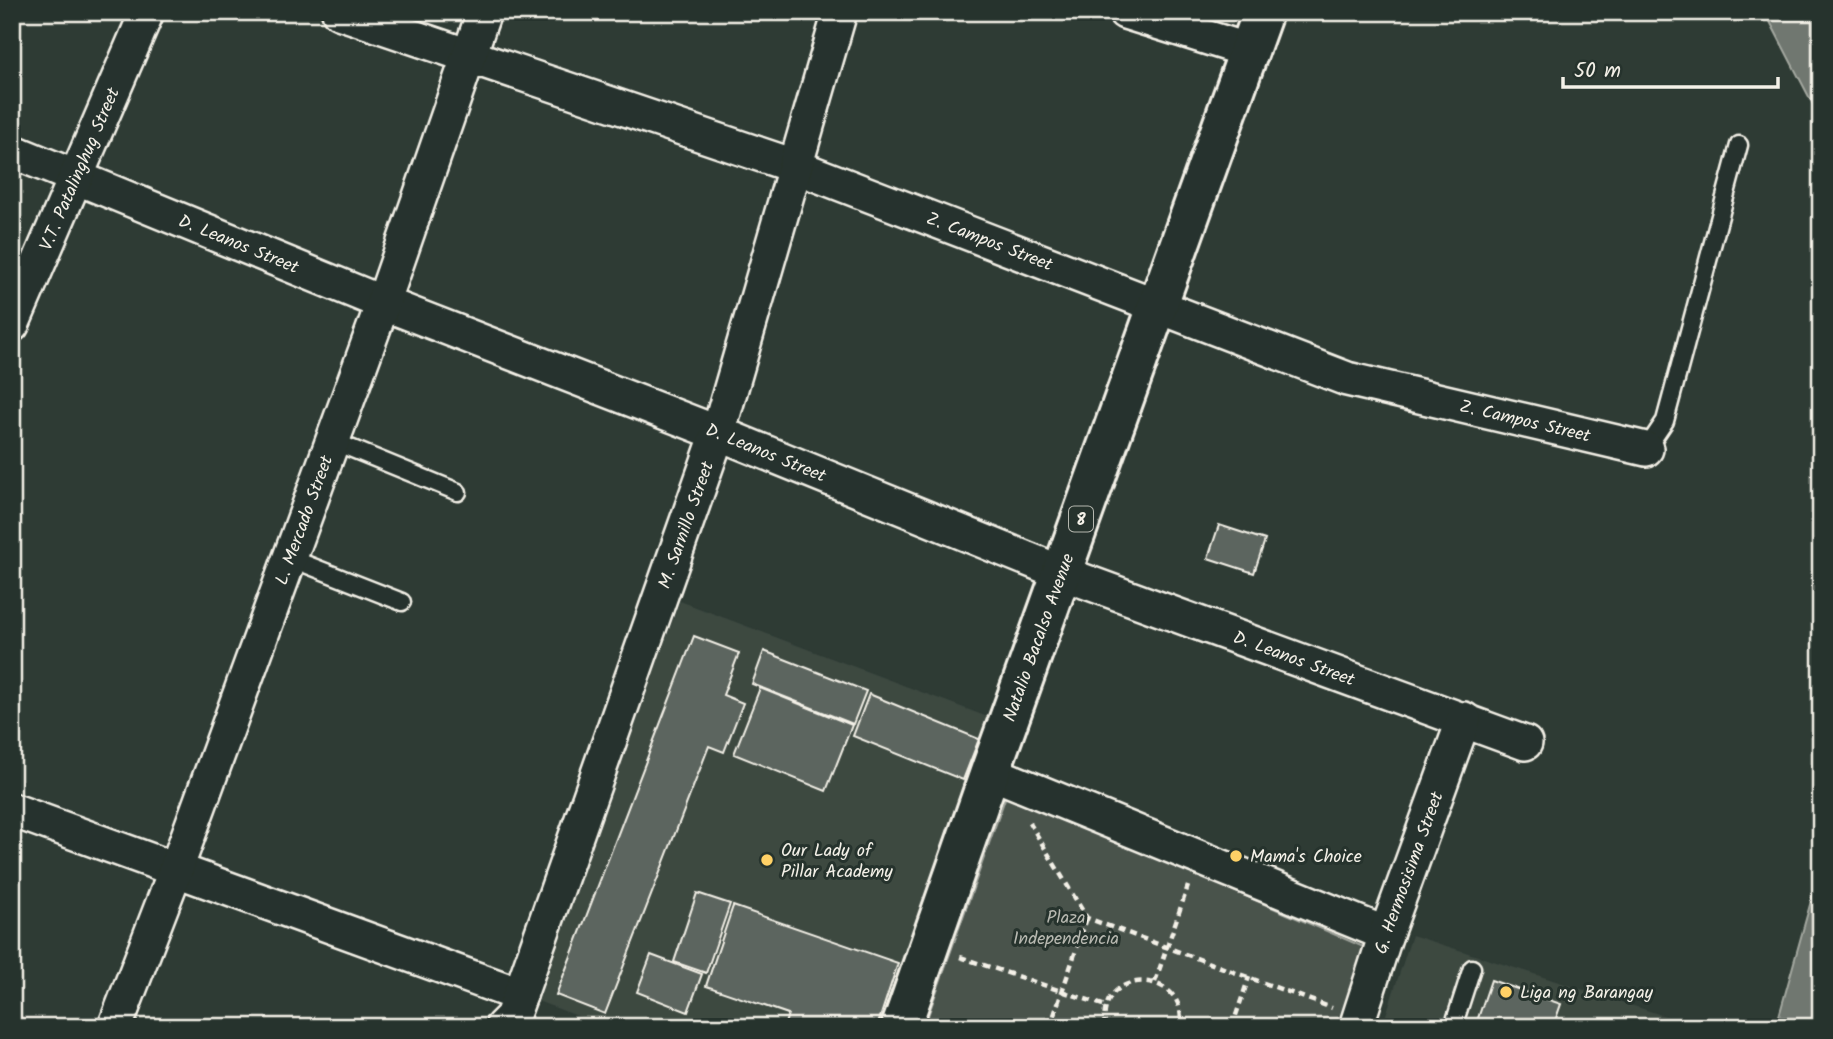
<svg xmlns="http://www.w3.org/2000/svg" width="1833" height="1039" font-family="Kalam,sans-serif">
<rect width="100%" height="100%" fill="#2e3b34"/>
<filter id="ink" filterUnits="userSpaceOnUse"><feTurbulence type="fractalNoise" baseFrequency=".0143" numOctaves="2"/><feDisplacementMap in="SourceGraphic" scale="14" xChannelSelector="R" yChannelSelector="G"/><feConvolveMatrix kernelMatrix="1 2 1 2 8 2 1 2 1" color-interpolation-filters="sRGB"/></filter>
<g filter="url(#ink)">
<g fill="#3c4841">
<path d="M680,601L1001,722L888,1027H607L532,999Z"/>
<path d="M1412,935L1696,1026V1027H1382Z"/>
</g>
<path fill="#48524c" stroke="#9ea29a" stroke-width="2" d="M1007,793L1366,948L1342,1027H924Z"/>
<g fill="#6f7770" stroke="#a4a8a0" stroke-width="2">
<path d="M1765,12H1821V211L1818,114Z"/>
<path d="M1821,865V1027H1776Z"/>
</g>
<g fill="#5c655e" stroke="#f4f1e8" stroke-width="2">
<path d="M1219,525L1265,540L1254,573L1208,558Z"/>
<path d="M694,636L739,653L723,695L743,703L724,752L709,746L605,1014L556,995Z"/>
<path d="M764,651L866,691L853,724L752,684Z"/>
<path d="M760,688L852,725L826,791L734,754Z"/>
<path d="M869,694L979,739L963,780L853,736Z"/>
<path d="M697,893L730,904L706,973L674,962Z"/>
<path d="M733,906L898,963L877,1027H784L788,1014L706,986Z"/>
<path d="M651,955L702,974L688,1012L637,992Z"/>
<path d="M1491,980L1561,1004L1553,1027H1475Z"/>
</g>
<g fill="none" stroke-linecap="round" stroke-linejoin="round">
<defs>
<g id="service">
<path d="M333,441L458,492"/>
<path d="M1646,449L1665,421L1739,145"/>
<path d="M290,558L402,602"/>
<path d="M1453,1027L1472,968"/>
</g>
<g id="minor">
<path id="s1" d="M339,12L797,167L1347,379L1646,449"/>
<path d="M1125,12L1250,51"/>
<path id="s2" d="M12,151L383,303L718,433L1062,573L1525,743"/>
<path id="s3" d="M12,325L147,12"/>
<path d="M990,772L1386,934"/>
<path d="M12,810L520,995"/>
<path id="s4" d="M115,1027L176,869L383,303L484,12"/>
<path id="s5" d="M502,1027L512,1017L520,995L718,433L840,12"/>
<path id="s6" d="M1356,1027L1386,934L1464,719"/>
</g>
<g id="trunk">
<path id="s7" d="M901,1027L990,772L1263,12"/>
</g>
</defs>
<use href="#service" stroke="#f4f1e8" stroke-width="21"/>
<use href="#minor" stroke="#f4f1e8" stroke-width="38"/>
<use href="#trunk" stroke="#f4f1e8" stroke-width="44"/>
<g stroke="#f4f1e8" stroke-width="4.5" stroke-dasharray="7 5" stroke-linecap="butt">
<path d="M1029,822L1087,918L1332,1008"/>
<path d="M960,957L1106,1006"/>
<path d="M1155,982L1188,886"/>
<path d="M1050,1027L1087,918"/>
<path d="M1105,1027C1096,965 1190,968 1180,1027"/>
<path d="M1232,1027L1249,977"/>
</g>
<use href="#service" stroke="#26332d" stroke-width="16"/>
<use href="#minor" stroke="#26332d" stroke-width="33"/>
<use href="#trunk" stroke="#26332d" stroke-width="38"/>
</g>
</g>
<g fill="#ffd166" stroke="#26332d" stroke-width="2.5">
<circle cx="1236" cy="856" r="7"/>
<circle cx="767" cy="860" r="7"/>
<circle cx="1506" cy="992" r="7"/>
</g>
<g text-anchor="middle" stroke-width="6" stroke-linejoin="round" paint-order="stroke">
<rect fill="#26332d" stroke="#b6b8b0" stroke-width="2" x="1069" y="506.5" width="24" height="25" rx="5"/>
<g font-size="16" font-weight="bold" fill="#f4f1e8">
<text x="1081" y="525">8</text>
</g>
<g font-size="18" fill="#f4f1e8" stroke="#26332d">
<text dy="6" stroke="none"><textPath href="#s3" startOffset="170">V.T. Patalinghug Street</textPath></text>
<text dy="6" stroke="none"><textPath href="#s1" startOffset="690">Z. Campos Street</textPath></text>
<text dy="6" stroke="none"><textPath href="#s2" startOffset="245">D. Leanos Street</textPath></text>
<text dy="6" stroke="none"><textPath href="#s1" startOffset="1256">Z. Campos Street</textPath></text>
<text dy="6" stroke="none"><textPath href="#s2" startOffset="812">D. Leanos Street</textPath></text>
<text dy="6" stroke="none"><textPath href="#s4" startOffset="541">L. Mercado Street</textPath></text>
<text dy="6" stroke="none"><textPath href="#s5" startOffset="536">M. Sarnillo Street</textPath></text>
<text dy="6" stroke="none"><textPath href="#s7" startOffset="413">Natalio Bacalso Avenue</textPath></text>
<text dy="6" stroke="none"><textPath href="#s2" startOffset="1379">D. Leanos Street</textPath></text>
<text dy="6" stroke="none"><textPath href="#s6" startOffset="163">G. Hermosisima Street</textPath></text>
</g>
<g font-size="18" fill="#f4f1e8" stroke="#26332d" text-anchor="start">
<text x="781" y="856">Our Lady of<tspan x="781" dy="21">Pillar Academy</tspan></text>
<text x="1250" y="862">Mama's Choice</text>
<text x="1520" y="998">Liga ng Barangay</text>
</g>
<g font-size="18" fill="#b8b9b1" stroke="#26332d">
<text x="1066" y="923">Plaza<tspan x="1066" dy="21">Independencia</tspan></text>
</g>
</g>
<rect width="1833" height="1039" fill="none" stroke="#26332d" stroke-width="42"/>
<rect x="21" y="21" width="1791" height="997" fill="none" stroke="#f4f1e8" stroke-width="2.5" filter="url(#ink)"/>
<path d="M1563 77v10h215v-10" fill="none" stroke="#f4f1e8" stroke-width="3.5"/>
<text x="1574" y="77" font-size="21" fill="#f4f1e8" stroke="#26332d" stroke-width="5" paint-order="stroke">50 m</text>
</svg>
